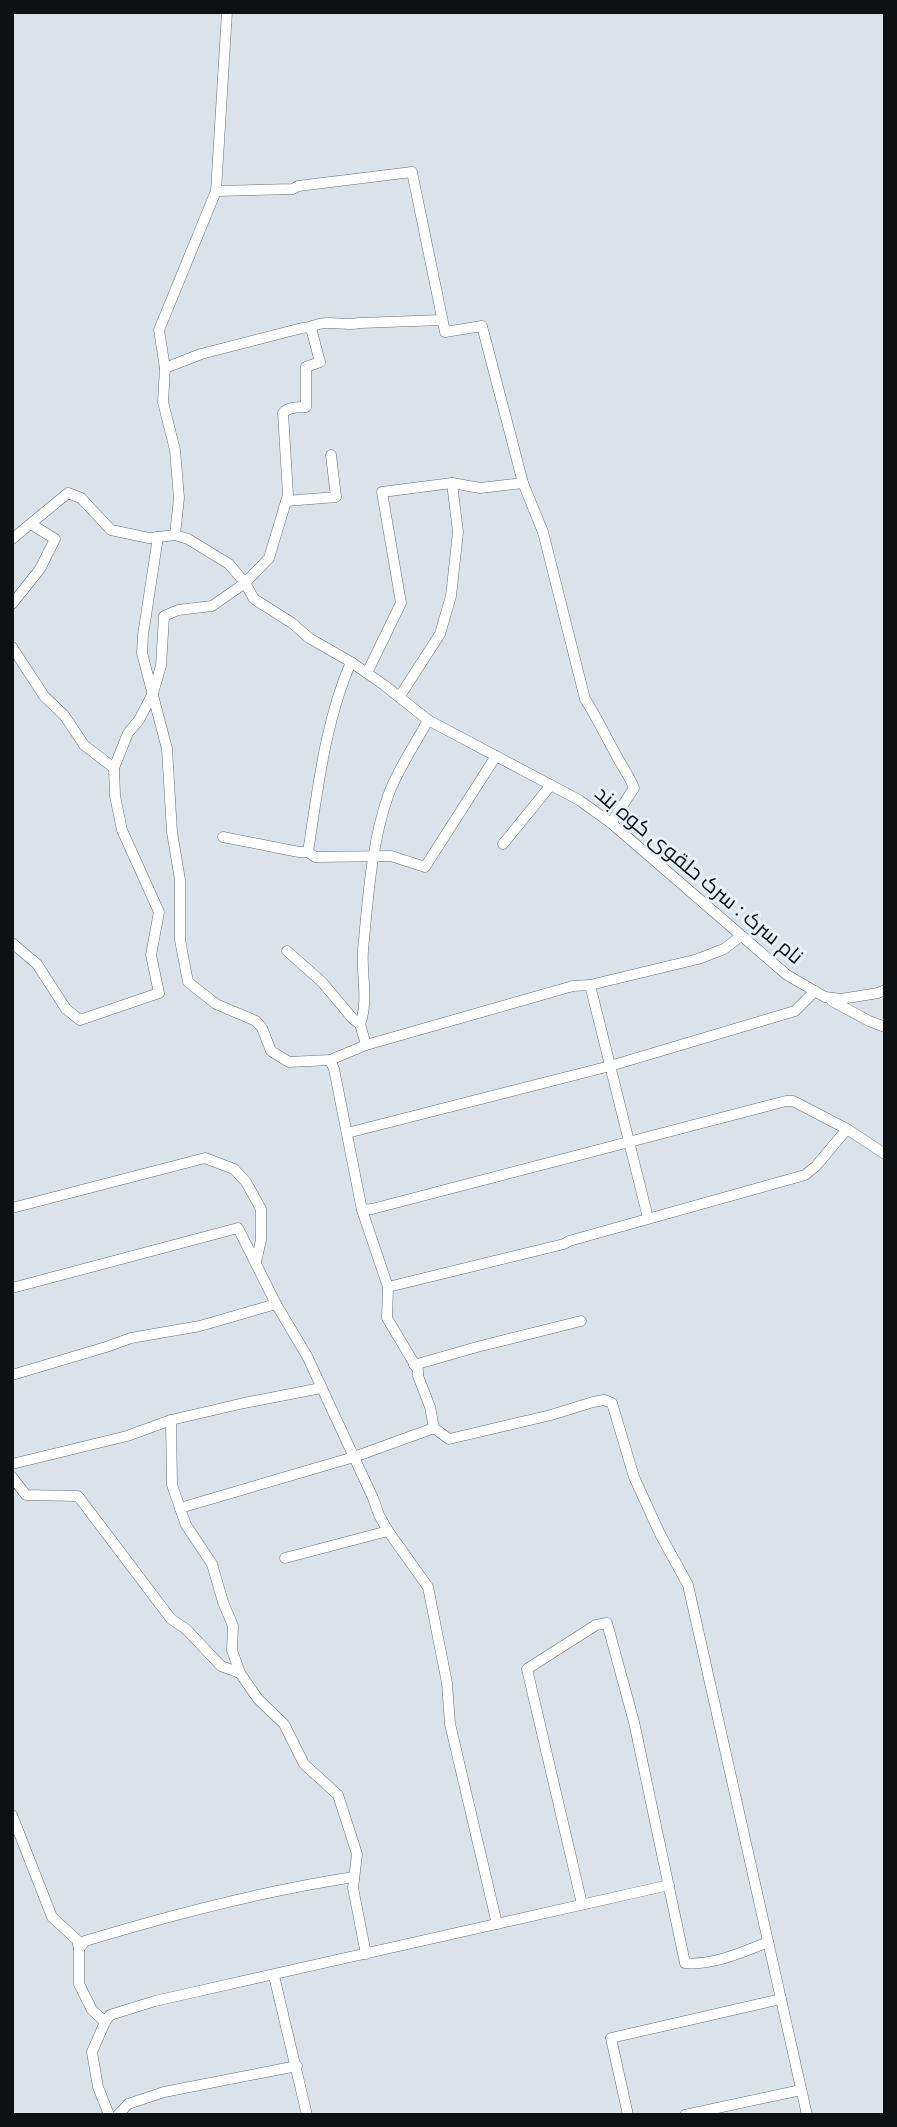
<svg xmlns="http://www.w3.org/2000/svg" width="897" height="2127" font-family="Figtree,Cairo,sans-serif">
<rect width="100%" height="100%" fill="#dbe3ea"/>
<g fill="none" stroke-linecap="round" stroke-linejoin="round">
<defs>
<g id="street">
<path d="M216,191L293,189L298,186L412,172L445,332L482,326L523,483L543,532L585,699C596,716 605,735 615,753C621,765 629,775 634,788L611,823"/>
<path d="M165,368L201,354L302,328C308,328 312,326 319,324C332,321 346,326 360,323L441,320"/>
<path d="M286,501L336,497L331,455"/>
<path d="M175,535L179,498L175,450L163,402L165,368L159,330L216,191L227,12"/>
<path d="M158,537L143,635L142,653L167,749L172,832L180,880V940L188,982L216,1004L256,1021L262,1028L271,1051L289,1062L330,1060L366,1045L573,986L590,985L698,959L724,949L741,936"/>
<path d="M12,539L68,493L81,498L111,530L149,538L175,535L188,539L229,564L245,583L254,599L292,623L309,638L351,662L384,685L428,720L579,800L611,823L787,975L825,997L841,999L878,993L885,990"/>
<path d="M12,604L40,569L55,539L31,524"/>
<path d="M12,647L44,696L64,715L84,745L114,768"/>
<path d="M367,673L401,603L382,492L452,483L480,488L523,483"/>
<path d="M400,696L440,634L451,596L458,532L452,483"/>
<path d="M223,837L299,852H308L315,857L391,856L425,867L496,756"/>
<path d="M503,844L551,785"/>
<path d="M308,852C318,788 325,722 351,662"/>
<path d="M12,943L37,964L66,1009L80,1020L159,993L151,955L159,912L122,830L115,796L114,768L128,733L139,720L153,693L161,666L164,616L178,610L212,606L245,583L269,558L288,495L283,413C288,407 298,407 306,407V367L320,362L311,328"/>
<path d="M287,951L322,982L353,1019L360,1024L366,1045"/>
<path d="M590,985L648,1218"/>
<path d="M832,1001L869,1021L885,1027"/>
<path d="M360,1024C369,1002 361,973 363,950C368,899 371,845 388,796C397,770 415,745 428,720"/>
<path d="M330,1060L334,1069L362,1210L388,1287L387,1318L418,1370V1376L430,1407L434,1428L449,1439L551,1415L593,1402L604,1400L612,1403L634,1477L660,1534L688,1585L807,2115"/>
<path d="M347,1133L610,1066L795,1011L815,991"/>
<path d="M12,1208L205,1158L234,1169L246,1182L261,1209V1240L256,1262"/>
<path d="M362,1210L372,1209L786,1101H793L847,1129L885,1154"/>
<path d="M388,1287L564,1244L569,1241L805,1175L816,1166L847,1129"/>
<path d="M12,1288L238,1228L276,1304L307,1356L373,1498L379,1515L388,1531L428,1587L447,1683L450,1724L497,1924"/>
<path d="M414,1365L477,1347L581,1321"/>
<path d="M12,1375L106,1347L131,1338L200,1326L276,1304"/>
<path d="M171,1420L172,1485L186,1525L212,1564L223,1602L233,1626L232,1650L240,1673"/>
<path d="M12,1464L127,1436L171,1420L244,1403L321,1388"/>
<path d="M12,1477L26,1495L78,1496L171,1619L186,1629L221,1666L240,1673L258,1699L284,1724L304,1764L338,1795L357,1854L353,1888L366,1954"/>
<path d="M180,1508L354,1457L434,1428"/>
<path d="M285,1558L388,1531"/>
<path d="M12,1815L52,1917L77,1940L79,1949V1984L92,2010L105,2022"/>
<path d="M582,1904L527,1669L596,1625L607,1623L634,1722L685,1963C712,1966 743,1952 768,1942"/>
<path d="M79,1949L85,1941C174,1914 262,1891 354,1877"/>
<path d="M274,1976L307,2115"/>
<path d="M109,2115L98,2087L92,2052L105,2022L110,2015L155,2001L669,1885"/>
<path d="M118,2115L128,2104L164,2092L297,2066"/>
<path d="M628,2115L611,2038L781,1999"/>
<path d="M685,2115L801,2090"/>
</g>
</defs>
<use href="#street" stroke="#676e75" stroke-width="11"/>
<use href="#street" stroke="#fff" stroke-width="10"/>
</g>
<g text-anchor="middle" stroke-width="6" stroke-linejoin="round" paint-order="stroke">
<g font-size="21" fill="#0e1113" stroke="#e8f0f8">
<text transform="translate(699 875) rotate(40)" y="7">نام سرک : سرک حلقوی کوه بند</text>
</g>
</g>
<rect width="897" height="2127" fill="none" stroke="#0e1113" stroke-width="28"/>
</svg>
